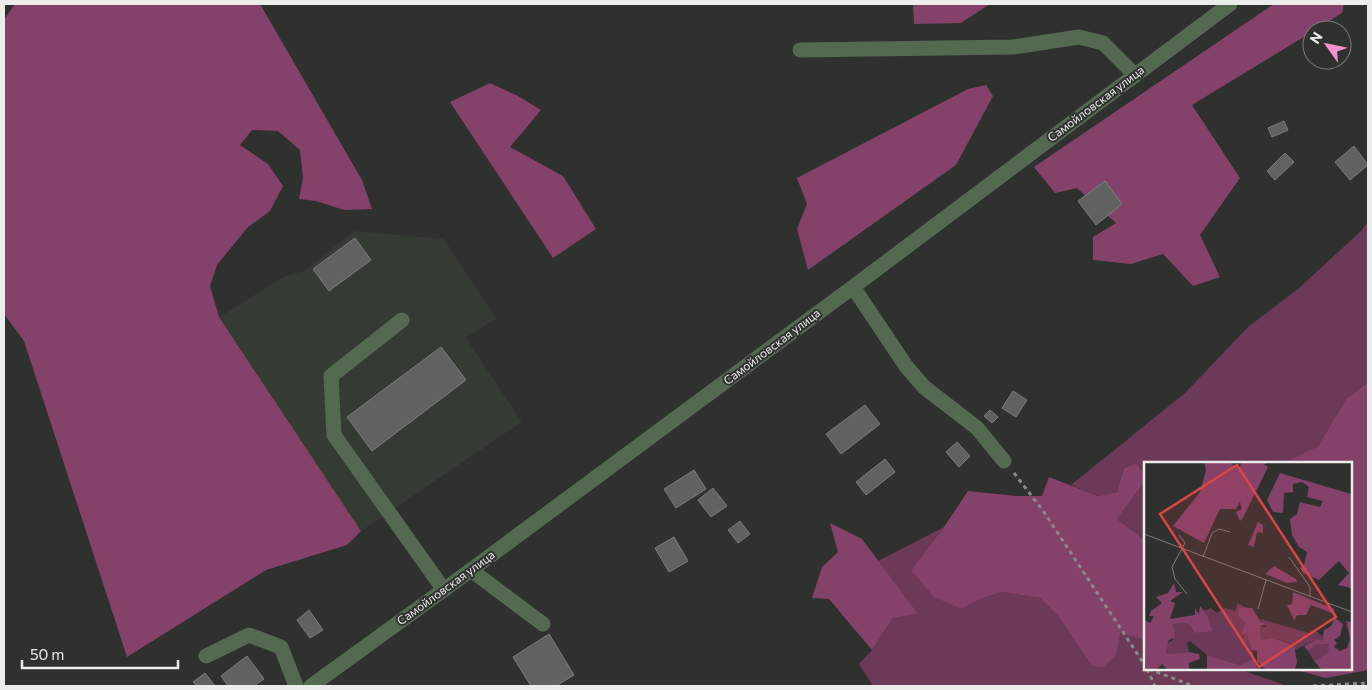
<svg xmlns="http://www.w3.org/2000/svg" width="1372" height="690" font-family="Commissioner,sans-serif">
<rect width="100%" height="100%" fill="#2e312e"/>
<path fill="#343b33" d="M354,231L444,239L496,318L466,338L522,422L361,531L219,317L285,276L304,271Z"/>
<g fill="#6d3958">
<path d="M1368,222V382L1346,399L1318,446L1281,464H1146V476L1136,463L1124,468L1117,492L1098,496L1071,485L1185,393L1248,327L1298,289L1361,231Z"/>
<path d="M1146,480V541L1117,519Z"/>
<path d="M944,527L911,570L962,609L983,598L1002,592L1040,598L1057,615L1092,666L1120,633L1146,640V669H1238L1288,686H873L859,664L872,650L893,618L917,614L878,561Z"/>
</g>
<g fill="#84416a">
<path d="M15,4H260L362,180L372,209L344,210L316,201L299,199L303,178L300,150L278,131L252,130L240,145L268,164L283,186L270,211L248,227L217,265L210,286L219,317L361,531L347,545L266,570L127,657L24,341L4,314V20Z"/>
<path d="M913,4H990L961,23L914,24Z"/>
<path d="M1274,4H1344L1342,13L1315,30H1312V32L1192,105L1240,178L1200,235L1220,277L1193,286L1163,254L1131,264L1093,260V237L1116,223L1077,188L1055,193L1034,167Z"/>
<path d="M490,83L518,96L541,110L510,147L563,176L596,229L553,258L450,102Z"/>
<path d="M986,85L993,96L956,165L808,270L797,229L807,204L797,178L968,89Z"/>
<path d="M1368,382V670L1326,678L1293,669H1351V464H1281L1318,446L1346,399Z"/>
<path d="M1136,463L1146,476V480L1117,519L1146,541V640L1120,633L1116,655L1103,667L1092,666L1057,615L1040,598L1002,592L983,598L962,609L934,597L911,570L944,527L968,491L1016,496H1042L1049,477L1098,496L1117,492L1124,468Z"/>
<path d="M830,523L862,539L918,614L893,618L872,650L829,599L812,598L822,567L838,552Z"/>
</g>
<g fill="#5f625e" stroke="#7a7e7a">
<path d="M1284,121L1288,130L1272,137L1268,128Z"/>
<path d="M1354,146L1368,165L1350,180L1335,162Z"/>
<path d="M1285,153L1294,162L1275,180L1267,171Z"/>
<path d="M1105,181L1122,204L1096,225L1078,201Z"/>
<path d="M355,238L371,260L329,291L313,269Z"/>
<path d="M441,347L466,380L372,451L347,417Z"/>
<path d="M1013,391L1027,400L1016,417L1002,408Z"/>
<path d="M865,405L880,424L841,454L826,434Z"/>
<path d="M990,410L998,417L992,423L984,416Z"/>
<path d="M957,442L970,456L959,467L946,452Z"/>
<path d="M885,459L895,472L866,495L856,482Z"/>
<path d="M694,470L706,489L676,508L664,489Z"/>
<path d="M713,488L727,506L711,517L698,500Z"/>
<path d="M740,521L750,534L738,543L728,530Z"/>
<path d="M674,537L688,561L669,572L655,548Z"/>
<path d="M309,610L323,630L310,638L297,620Z"/>
<path d="M549,634L574,675L556,686H531L513,657Z"/>
<path d="M247,656L264,679L254,686H228L221,676Z"/>
<path d="M205,673L215,686H197L193,682Z"/>
</g>
<g fill="none" stroke-linecap="round" stroke-linejoin="round">
<g stroke="#878a87" stroke-width="3" stroke-dasharray="4 4" stroke-linecap="butt">
<path d="M1014,473L1044,512L1146,667"/>
<path d="M1147,669L1155,686"/>
<path d="M1149,669L1193,686"/>
<path d="M1313,686L1368,683"/>
</g>
<g stroke="#536a51" stroke-width="15">
<path d="M800,50L1013,47L1079,37L1103,43L1135,75"/>
<path d="M853,287L906,366L924,387L977,428L1004,461"/>
<path d="M402,320L331,376L334,435L444,590"/>
<path d="M471,570L543,624"/>
<path d="M206,656L249,635L281,647L296,686"/>
<path d="M311,686L471,570L853,287L1230,4"/>
</g>
</g>
<g text-anchor="middle" stroke-width="4" stroke-linejoin="round" paint-order="stroke">
<g font-size="12" fill="#ebedeb" stroke="#2e312e">
<text transform="translate(1096 104) rotate(-37)" y="4">Самойловская улица</text>
<text transform="translate(772 347) rotate(-37)" y="4">Самойловская улица</text>
<text transform="translate(446 588) rotate(-36)" y="4">Самойловская улица</text>
</g>
</g>
<g transform="translate(1144 462)">
<rect width="208" height="208" fill="#2e312e"/>
<path d="M94,141L102,146L95,145L101,161L97,172L103,173L108,186L110,197L106,200L96,203L63,193L46,179L43,181L45,190L22,192L23,181L29,178L28,162L43,161L49,169L64,159L59,149L67,146L73,151L81,146L91,149ZM116,157L165,171L172,169L178,174V179L167,180L151,188L149,182L130,176L117,179L116,164L122,165ZM186,182L184,190L170,199L164,189L172,183Z" fill="#6d3958"/>
<path d="M60,0H86L91,5H96L97,0H126L120,2L124,5L99,56L96,59L92,50L98,47L96,40L92,47H76L60,81L29,64L56,30L62,8ZM136,11L207,32V126L194,123L205,111L195,99L175,118L159,111L156,106L160,103L163,90L155,85L148,73L146,57L153,52L156,40L176,45L179,39L163,35L165,25L158,20L149,22V30L140,31L139,51L129,50L123,38ZM114,60L119,63V71L113,70L110,85L104,83ZM130,104L152,117L153,120L143,121L121,112ZM30,121L32,130H39L26,139L31,141L26,157L51,153V146L55,152L56,144L63,153L68,169L51,171L43,161L29,162L31,175L24,179L22,192L45,190L55,192L56,197L45,201V207H23L18,202L13,207H2L0,158L6,161L10,154H5L7,149L18,141L12,135L24,131ZM149,130L190,147V152L167,143L162,153H153L150,158L143,143L148,142ZM95,145L108,146L117,160L123,162L116,164L117,178L129,176L150,183L153,200L151,207H121L113,199V189L108,188L103,173L97,172L101,161L94,153ZM191,156L199,162L196,174L190,178L193,181L190,185L196,189L203,186L206,177L202,159L207,160V207H177L170,199L184,190L185,182L172,183L164,189L160,184L174,177L178,179L180,168L187,164ZM63,193L96,203L110,197L113,206L117,207H63Z" fill="#84416a"/>
<path fill="none" stroke="#7a7c7a" stroke-width="1" d="M0,72L208,150M35,73L41,81L28,105L31,117L43,132M59,95L68,71L75,67L86,70M145,95L166,125V134M114,147L122,118"/>
<path fill="#d94645" fill-opacity="0.15" stroke="#d94645" stroke-width="2.5" d="M93,3L192,155L115,205L16,52Z"/>
<rect width="208" height="208" fill="none" stroke="#ebedeb" stroke-width="2.5"/>
</g>
<rect width="1372" height="690" fill="none" stroke="#ebedeb" stroke-width="10"/>
<g transform="translate(1327 45) rotate(303)"><circle r="24" fill="#2e312e" stroke="#7a7c7a"/>
<path d="M0-4L9 19L0 12L-9 19Z" fill="#f790cd"/>
<text y="-8" font-size="14" font-weight="bold" text-anchor="middle" fill="#ebedeb">N</text>
</g>
<path d="M22 660v8h156v-8" fill="none" stroke="#ebedeb" stroke-width="2.5"/>
<text x="30" y="660" font-size="15" fill="#ebedeb" stroke="#2e312e" stroke-width="4" paint-order="stroke">50 m</text>
</svg>
